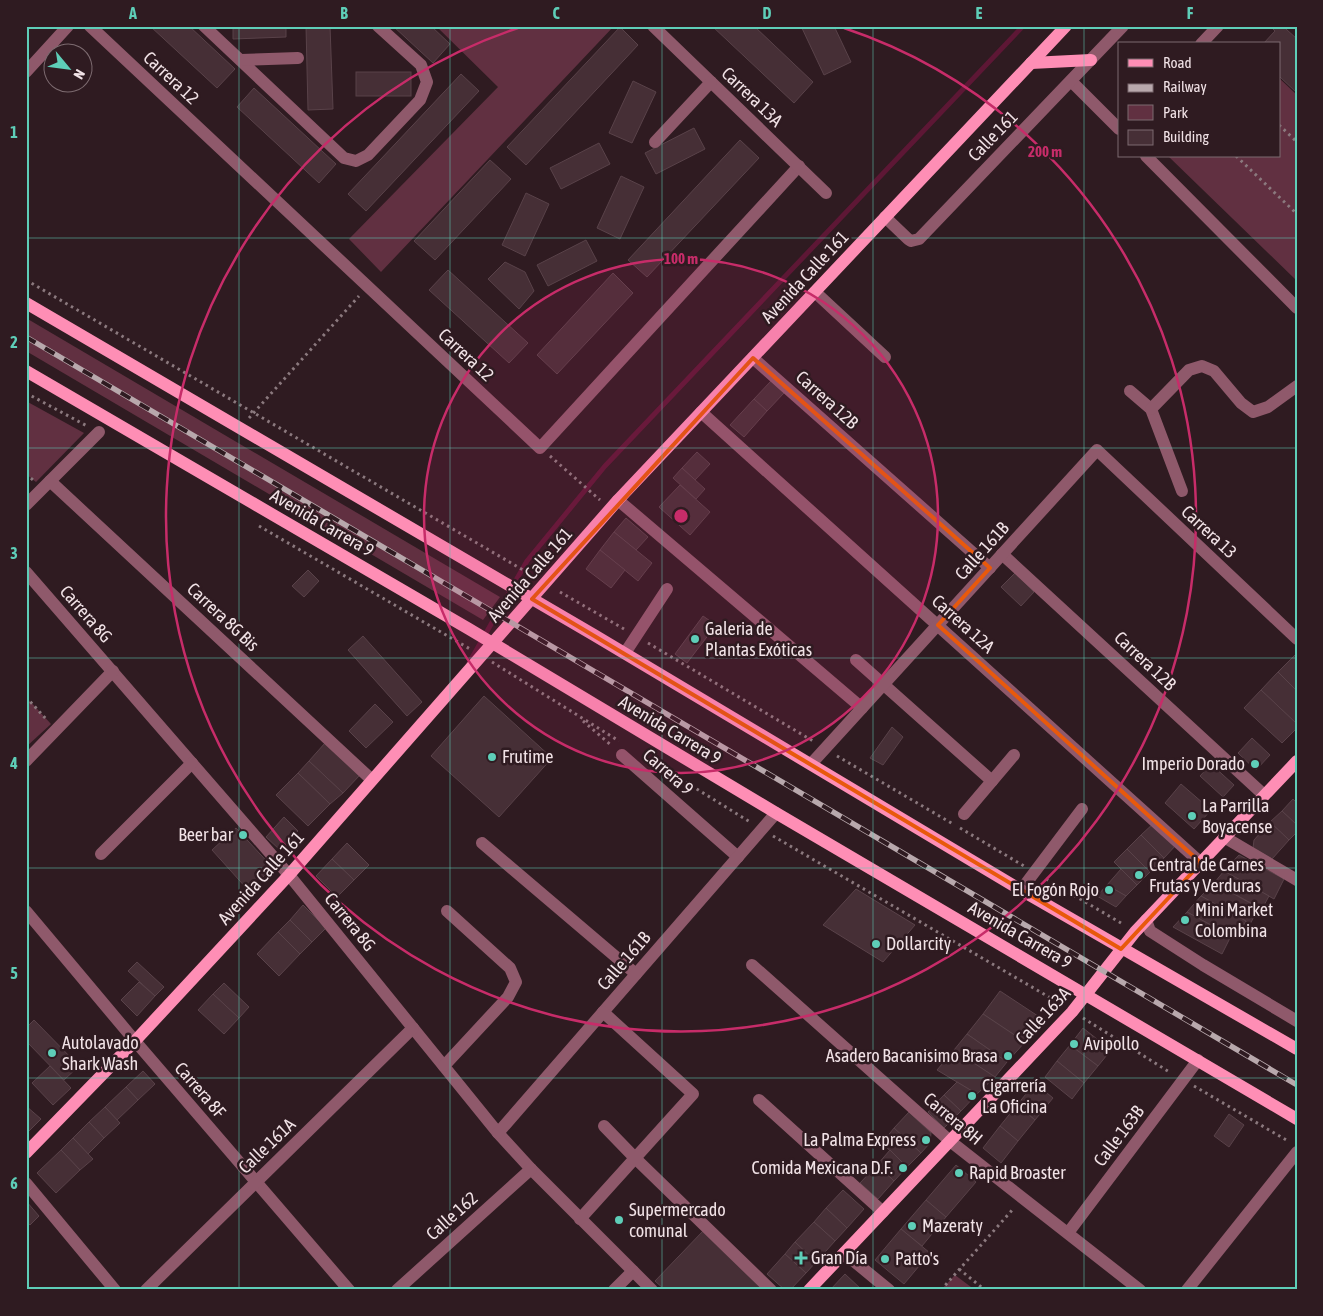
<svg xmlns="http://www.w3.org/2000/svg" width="1323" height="1316" font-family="'Asap Condensed',sans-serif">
<rect width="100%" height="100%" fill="#2f1b21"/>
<g fill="#613041">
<path d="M436,26H614L381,272L349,239L498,87Z"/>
<path d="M1279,78L1297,95V281L1168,156H1279Z"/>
<path d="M26,318L500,597L483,620L26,351Z"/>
<path d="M26,401L84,433L36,482L26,474Z"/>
<path d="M26,697L51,724L26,747Z"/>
<path d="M955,1275L975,1290H941Z"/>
</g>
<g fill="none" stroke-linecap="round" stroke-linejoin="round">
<path stroke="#5d1735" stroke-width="5" d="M469,663L527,561L605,466L1023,26"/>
</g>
<g fill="#462f36" stroke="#594249">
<path d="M150,26H189L235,69L217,88Z"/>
<path d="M233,26H286V37L233,39Z"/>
<path d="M306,26H330L333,109L308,110Z"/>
<path d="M393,26H431L450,44L433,63Z"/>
<path d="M712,26H754L813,82L794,103Z"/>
<path d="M801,26H834L851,62L824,75Z"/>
<path d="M1270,26H1289L1286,29L1297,39V93L1279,76V44H1263L1275,31Z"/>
<path d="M620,27L638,45L526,165L507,147Z"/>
<rect x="356" y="72" width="55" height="24"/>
<path d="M461,74L479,91L366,211L348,194Z"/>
<path d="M633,81L656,92L632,143L609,133Z"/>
<path d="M254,88L336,164L319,183L237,107Z"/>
<path d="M694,128L705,149L656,174L645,153Z"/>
<path d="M740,140L759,158L647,277L628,260Z"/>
<path d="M599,143L610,164L561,189L550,168Z"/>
<path d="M490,160L511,179L435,260L414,241Z"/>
<path d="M621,176L644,187L620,239L597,228Z"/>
<path d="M526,193L549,204L525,256L502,245Z"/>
<path d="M586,240L597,261L548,286L537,265Z"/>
<path d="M505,262L525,272L534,291L519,309L488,279Z"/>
<path d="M448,270L528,343L509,363L429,290Z"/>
<path d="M613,273L633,293L557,374L537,355Z"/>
<path d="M771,381L784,393L767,411L754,399Z"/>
<path d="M754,399L767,411L744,437L730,425Z"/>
<path d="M697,452L710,464L695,480L682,468Z"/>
<path d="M682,468L705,489L696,499L673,478Z"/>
<path d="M680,485L710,512L690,535L659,507Z"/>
<path d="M626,518L648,537L636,550L614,532Z"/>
<path d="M614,532L652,563L638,581L600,550Z"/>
<path d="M600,550L625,570L611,588L586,569Z"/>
<path d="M308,570L319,581L304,597L292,586Z"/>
<path d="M1015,573L1034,592L1021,606L1001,587Z"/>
<path d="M703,616L716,625L687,663L675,654Z"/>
<path d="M363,636L422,702L407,716L348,650Z"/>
<path d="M1297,653V691L1278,672Z"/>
<path d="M1278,672L1297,691V724L1261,690Z"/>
<path d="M1261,690L1297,724V728L1282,743L1244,708Z"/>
<path d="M484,696L552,758L499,817L431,756Z"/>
<path d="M375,704L393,722L366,748L349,731Z"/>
<path d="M892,727L903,737L883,765L870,758Z"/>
<path d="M1252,738L1270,755L1256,770L1238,753Z"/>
<path d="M325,743L360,775L343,793L309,761Z"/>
<path d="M309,761L343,793L330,804L298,773Z"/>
<path d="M1211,764L1234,785L1223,797L1200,776Z"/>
<path d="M298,773L330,804L308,826L276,795Z"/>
<path d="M1181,784L1211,810L1194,829L1165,803Z"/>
<path d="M1293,799L1297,803V825L1282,811Z"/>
<path d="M1282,811L1297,825V832L1289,840L1270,822Z"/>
<path d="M284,817L298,831L280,850L266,837Z"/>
<path d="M1155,822L1177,844L1164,858L1141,835Z"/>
<path d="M1270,822L1289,840L1272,859L1253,848L1254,840Z"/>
<path d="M236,828L273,868L248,890L212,850Z"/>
<path d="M1141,835L1164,858L1150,872L1127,849Z"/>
<path d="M347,843L369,865L354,880L332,859Z"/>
<path d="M1127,849L1150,872L1137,885L1114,862Z"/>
<path d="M1239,855L1284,879L1274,899L1224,871Z"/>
<path d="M332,859L354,880L337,897L316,876Z"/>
<path d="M1121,869L1137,885L1126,896L1107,885Z"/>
<path d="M1224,871L1269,896L1262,909L1214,883Z"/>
<path d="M1214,883L1259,908L1250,924L1201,896Z"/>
<path d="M1107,885L1126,896L1116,907L1097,896Z"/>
<path d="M856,889L915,925L883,962L823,925Z"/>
<path d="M1201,896L1246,921L1236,939L1187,912Z"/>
<path d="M303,905L326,928L312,942L290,920Z"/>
<path d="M1187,912L1231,936L1222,954L1173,927Z"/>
<path d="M290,920L312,942L300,954L278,932Z"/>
<path d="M278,932L300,954L279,976L257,954Z"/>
<path d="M137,962L164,987L155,996L128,971Z"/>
<path d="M139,982L155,996L137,1016L121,1000Z"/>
<path d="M224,983L249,1007L239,1018L213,994Z"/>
<path d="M1000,991L1044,1020L1025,1042L983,1014Z"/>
<path d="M213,994L239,1018L224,1034L198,1010Z"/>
<path d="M983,1014L1025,1042L1007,1062L967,1034Z"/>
<path d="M34,1020L79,1066L64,1080L26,1041V1028Z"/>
<path d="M1083,1028L1111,1050L1098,1066L1070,1045Z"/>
<path d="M967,1034L1007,1062L995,1077L954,1050Z"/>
<path d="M1070,1045L1098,1066L1084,1083L1057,1061Z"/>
<path d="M954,1050L995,1077L977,1094L937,1070Z"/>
<path d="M1057,1061L1084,1083L1072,1099L1045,1077Z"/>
<path d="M50,1066L71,1088L53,1105L32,1083Z"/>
<path d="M143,1071L155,1084L138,1100L126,1087Z"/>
<path d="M957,1082L977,1094L961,1111L944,1095Z"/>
<path d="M1035,1083L1053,1098L1035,1120L1017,1105Z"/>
<path d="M126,1087L138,1100L117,1120L105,1107Z"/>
<path d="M944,1095L961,1111L944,1128L928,1112Z"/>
<path d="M1017,1105L1035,1120L1018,1141L1000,1126Z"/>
<path d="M26,1106L41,1119L26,1134Z"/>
<path d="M105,1107L120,1123L104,1138L89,1122Z"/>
<path d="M909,1112L931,1133L930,1143L921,1153L894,1128Z"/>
<path d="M1229,1114L1244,1125L1229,1147L1214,1136Z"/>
<path d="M89,1122L104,1138L88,1154L73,1138Z"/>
<path d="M1000,1126L1018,1141L1001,1163L983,1148Z"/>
<path d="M894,1128L921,1153L907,1167L882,1143Z"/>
<path d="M73,1138L93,1159L80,1170L61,1150Z"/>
<path d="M61,1150L80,1170L56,1193L37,1173Z"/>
<path d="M890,1150L907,1167L894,1181L877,1165Z"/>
<path d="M877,1165L894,1181L878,1199L860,1183Z"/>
<path d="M956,1165L976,1182L946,1217L926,1200Z"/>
<path d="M843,1190L864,1209L847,1228L826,1208Z"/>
<path d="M926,1200L946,1217L922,1246L901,1229Z"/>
<path d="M26,1201L39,1216L30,1225L26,1221Z"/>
<path d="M826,1208L847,1228L835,1241L814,1222Z"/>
<path d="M814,1222L835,1241L816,1262L795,1242Z"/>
<path d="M901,1229L930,1253L904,1284L875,1260Z"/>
<path d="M703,1231L764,1290H665L655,1281Z"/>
<path d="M795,1242L816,1262L806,1273L785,1254Z"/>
<path d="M785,1254L806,1273L790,1290H785L767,1274Z"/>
<path d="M845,1274L862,1290H830Z"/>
</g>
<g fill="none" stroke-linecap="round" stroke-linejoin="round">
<g stroke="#8b797e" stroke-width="3" stroke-dasharray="2.5 4" stroke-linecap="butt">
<path d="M1279,125L1297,142"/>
<path d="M1236,156L1297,214"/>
<path d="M26,280L530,574"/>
<path d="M26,393L87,426"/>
<path d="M249,418L359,296"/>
<path d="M550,456L600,500"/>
<path d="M26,474L33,480"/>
<path d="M259,526L470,649"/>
<path d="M560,592L624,629"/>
<path d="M648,643L813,741"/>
<path d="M492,662L619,741"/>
<path d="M26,697L47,720"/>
<path d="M583,721L612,746"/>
<path d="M837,756L953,824"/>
<path d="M658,765L750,822"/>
<path d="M960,828L1024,866"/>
<path d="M773,836L1061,1004"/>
<path d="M1046,879L1121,923"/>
<path d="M1083,1018L1171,1073"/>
<path d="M1194,1086L1288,1141"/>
<path d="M959,1269L985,1290"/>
<path d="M941,1290L1014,1208"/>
</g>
<g stroke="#8f596b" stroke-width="12">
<path d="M90,26L540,448L799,166"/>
<path d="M204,26L344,158L356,161L368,155L420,100L427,82L421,65L378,26"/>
<path d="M653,26L826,193"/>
<path d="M1201,44L1218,26"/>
<path d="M241,60L298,58"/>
<path d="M26,72L68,26"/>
<path d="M1071,81L1119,129"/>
<path d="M655,142L711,82"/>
<path d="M1146,156L1297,308"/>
<path d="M885,217L908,239L911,241L919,239L1123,26"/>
<path d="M815,292L885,357"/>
<path d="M753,358L990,568"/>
<path d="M1130,391L1151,409L1182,491"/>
<path d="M1151,409L1189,370L1202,366L1214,371L1241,403L1253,412L1268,407L1297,386"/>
<path d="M701,412L1201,863"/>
<path d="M50,481L372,780"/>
<path d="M618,500L862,708"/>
<path d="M26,505L99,432"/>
<path d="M1002,554L1264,795"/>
<path d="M26,572L289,875L498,1133L531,1169L652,1290"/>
<path d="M625,653L667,589"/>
<path d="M856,660L992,781"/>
<path d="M622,755L738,857"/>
<path d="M26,761L113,671"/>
<path d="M811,764L1097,450L1297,639"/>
<path d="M964,814L1014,755"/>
<path d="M1224,837L1297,880"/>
<path d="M482,843L636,974"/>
<path d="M101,854L192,763"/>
<path d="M1021,890L1082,809"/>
<path d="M26,911L135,1041L349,1290"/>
<path d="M1146,920L1150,931L1203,965L1297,1021"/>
<path d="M752,965L950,1141L1140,1290"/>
<path d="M444,1066L508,997L516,982L510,968L447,911"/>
<path d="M759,1100L883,1212"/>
<path d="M604,1126L635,1158L771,1290"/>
<path d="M498,1133L776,813"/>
<path d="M26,1183L115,1290"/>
<path d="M580,1219L693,1094L603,1012"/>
<path d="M1068,1233L1198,1060"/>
<path d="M844,1253L889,1290"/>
<path d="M146,1290L413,1028"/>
<path d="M397,1290L531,1169"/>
<path d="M614,1290L633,1271"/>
<path d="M1187,1290L1297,1152"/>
</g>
<g stroke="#fe8eb5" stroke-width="12">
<path d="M1031,63L1091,60"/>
<path d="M26,303L594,635L1021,890L1297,1049"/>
<path d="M26,371L469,629L776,813L1297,1119"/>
<path d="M26,1153L135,1041L289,875L618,500L1066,26"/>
<path d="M809,1290L1072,1012L1135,932L1297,761"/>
</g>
<defs>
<path id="rail" d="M26,337L1297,1085"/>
</defs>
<use href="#rail" stroke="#b8a8ac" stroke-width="5.5"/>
<use href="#rail" stroke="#2f1b21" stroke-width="4" stroke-dasharray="11" stroke-linecap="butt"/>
</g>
<path fill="none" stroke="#e8590c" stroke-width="4" stroke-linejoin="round" d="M753,358L990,568L938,625L1201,863L1121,949L532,599Z"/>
<path fill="none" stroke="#5eceb8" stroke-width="1" stroke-opacity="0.55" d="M239,26V1290M450,26V1290M662,26V1290M873,26V1290M1084,26V1290M26,238H1297M26,448H1297M26,658H1297M26,868H1297M26,1078H1297"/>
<circle cx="681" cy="516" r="257" fill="#c72c69" fill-opacity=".12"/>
<g fill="none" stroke="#c72c69" stroke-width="2.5">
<circle cx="681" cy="516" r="257"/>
<path d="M844 28A515 515 0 1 1 518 28"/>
</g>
<g fill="#5eceb8" stroke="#2f1b21" stroke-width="2">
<circle cx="695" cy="639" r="5"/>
<circle cx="492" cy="757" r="5"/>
<circle cx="1255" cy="764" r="5"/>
<circle cx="1192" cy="816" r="5"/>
<circle cx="243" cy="835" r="5"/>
<circle cx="1139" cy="875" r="5"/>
<circle cx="1109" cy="890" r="5"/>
<circle cx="1185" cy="920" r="5"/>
<circle cx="876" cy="944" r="5"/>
<circle cx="1074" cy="1044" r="5"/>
<circle cx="52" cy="1053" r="5"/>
<circle cx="1008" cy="1056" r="5"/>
<circle cx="972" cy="1096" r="5"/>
<circle cx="926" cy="1140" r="5"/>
<circle cx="903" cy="1168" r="5"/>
<circle cx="959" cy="1173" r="5"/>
<circle cx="619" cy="1220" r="5"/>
<circle cx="912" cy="1226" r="5"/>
<path d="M798.5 1250.5h5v5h5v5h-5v5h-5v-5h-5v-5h5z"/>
<circle cx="885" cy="1259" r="5"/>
</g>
<g text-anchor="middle" stroke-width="5" stroke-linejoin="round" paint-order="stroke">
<g font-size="18" fill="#f1e2e6" stroke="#2f1b21">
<text transform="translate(171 78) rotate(43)" y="6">Carrera 12</text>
<text transform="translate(752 97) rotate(44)" y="6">Carrera 13A</text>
<text transform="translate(993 136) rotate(-46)" y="6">Calle 161</text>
<text transform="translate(805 277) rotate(-47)" y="6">Avenida Calle 161</text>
<text transform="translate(466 355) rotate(43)" y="6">Carrera 12</text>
<text transform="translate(827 400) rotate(42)" y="6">Carrera 12B</text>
<text transform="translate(322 523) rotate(30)" y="6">Avenida Carrera 9</text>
<text transform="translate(1209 532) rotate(43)" y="6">Carrera 13</text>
<text transform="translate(982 551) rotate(-48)" y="6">Calle 161B</text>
<text transform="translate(530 575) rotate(-49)" y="6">Avenida Calle 161</text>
<text transform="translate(86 614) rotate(49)" y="6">Carrera 8G</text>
<text transform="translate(223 617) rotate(43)" y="6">Carrera 8G Bis</text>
<text transform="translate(963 624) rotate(42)" y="6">Carrera 12A</text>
<text transform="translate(1145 661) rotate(43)" y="6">Carrera 12B</text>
<text transform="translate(670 730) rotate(31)" y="6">Avenida Carrera 9</text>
<text transform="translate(668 772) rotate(41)" y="6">Carrera 9</text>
<text transform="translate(261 878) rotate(-48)" y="6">Avenida Calle 161</text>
<text transform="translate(350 922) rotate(51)" y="6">Carrera 8G</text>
<text transform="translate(1020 935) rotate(30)" y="6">Avenida Carrera 9</text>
<text transform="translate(624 961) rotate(-49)" y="6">Calle 161B</text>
<text transform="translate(1043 1016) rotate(-47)" y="6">Calle 163A</text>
<text transform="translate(200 1090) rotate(49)" y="6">Carrera 8F</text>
<text transform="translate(953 1119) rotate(40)" y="6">Carrera 8H</text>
<text transform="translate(1119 1136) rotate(-53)" y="6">Calle 163B</text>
<text transform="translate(267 1146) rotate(-44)" y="6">Calle 161A</text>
<text transform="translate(452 1216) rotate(-42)" y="6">Calle 162</text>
</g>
<g font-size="18" fill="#f1e2e6" stroke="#2f1b21" text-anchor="start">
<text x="705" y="635">Galeria de<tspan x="705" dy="21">Plantas Exóticas</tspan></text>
<text x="502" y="763">Frutime</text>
<text x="1245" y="770" text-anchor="end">Imperio Dorado</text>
<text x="1202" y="812">La Parrilla<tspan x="1202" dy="21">Boyacense</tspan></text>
<text x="233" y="841" text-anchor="end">Beer bar</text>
<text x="1149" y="871">Central de Carnes<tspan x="1149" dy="21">Frutas y Verduras</tspan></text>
<text x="1099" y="896" text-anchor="end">El Fogón Rojo</text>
<text x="1195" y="916">Mini Market<tspan x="1195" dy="21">Colombina</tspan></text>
<text x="886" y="950">Dollarcity</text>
<text x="62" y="1049">Autolavado<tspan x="62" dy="21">Shark Wash</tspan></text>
<text x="1084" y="1050">Avipollo</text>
<text x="998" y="1062" text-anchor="end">Asadero Bacanisimo Brasa</text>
<text x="982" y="1092">Cigarrería<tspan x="982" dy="21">La Oficina</tspan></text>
<text x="916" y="1146" text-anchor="end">La Palma Express</text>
<text x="893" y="1174" text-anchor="end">Comida Mexicana D.F.</text>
<text x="969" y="1179">Rapid Broaster</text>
<text x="629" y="1216">Supermercado<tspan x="629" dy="21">comunal</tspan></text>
<text x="922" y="1232">Mazeraty</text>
<text x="811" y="1264">Gran Día</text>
<text x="895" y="1265">Patto's</text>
</g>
</g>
<circle cx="681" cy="516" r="8" fill="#c72c69" stroke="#2f1b21" stroke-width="2.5"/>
<g font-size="15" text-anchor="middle" font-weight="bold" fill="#c72c69" stroke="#2f1b21" stroke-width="5" stroke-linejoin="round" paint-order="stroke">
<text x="1045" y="157">200 m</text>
<text x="681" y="264">100 m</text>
</g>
<rect width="1323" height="1316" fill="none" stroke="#2f1b21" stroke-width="55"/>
<rect x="1118" y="42" width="162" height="115" fill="#2f1b21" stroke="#7d6b70"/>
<rect x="1128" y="59" width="25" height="8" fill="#fe8eb5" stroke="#7d6b70"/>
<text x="1163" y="68" font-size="15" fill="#f1e2e6">Road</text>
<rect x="1128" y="84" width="25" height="8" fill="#b8a8ac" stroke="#7d6b70"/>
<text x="1163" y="92" font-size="15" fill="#f1e2e6">Railway</text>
<rect x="1128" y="105" width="25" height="15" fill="#613041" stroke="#7d6b70"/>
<text x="1163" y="118" font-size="15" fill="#f1e2e6">Park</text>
<rect x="1128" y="130" width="25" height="15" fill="#462f36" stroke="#7d6b70"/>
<text x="1163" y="142" font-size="15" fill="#f1e2e6">Building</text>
<g transform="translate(68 68) rotate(119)"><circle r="24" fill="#2f1b21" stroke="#7d6b70"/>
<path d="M0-4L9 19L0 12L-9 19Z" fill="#5eceb8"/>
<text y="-8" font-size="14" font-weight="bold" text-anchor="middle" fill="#f1e2e6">N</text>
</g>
<rect x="28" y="28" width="1268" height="1260" fill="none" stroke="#5eceb8" stroke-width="2"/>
<g font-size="16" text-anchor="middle" font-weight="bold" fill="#5eceb8">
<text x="133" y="19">A</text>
<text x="344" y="19">B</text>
<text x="556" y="19">C</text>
<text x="767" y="19">D</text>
<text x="979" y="19">E</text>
<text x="1190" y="19">F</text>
<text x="14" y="138">1</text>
<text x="14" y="348">2</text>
<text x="14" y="559">3</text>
<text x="14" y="769">4</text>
<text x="14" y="979">5</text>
<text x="14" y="1189">6</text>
</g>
</svg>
